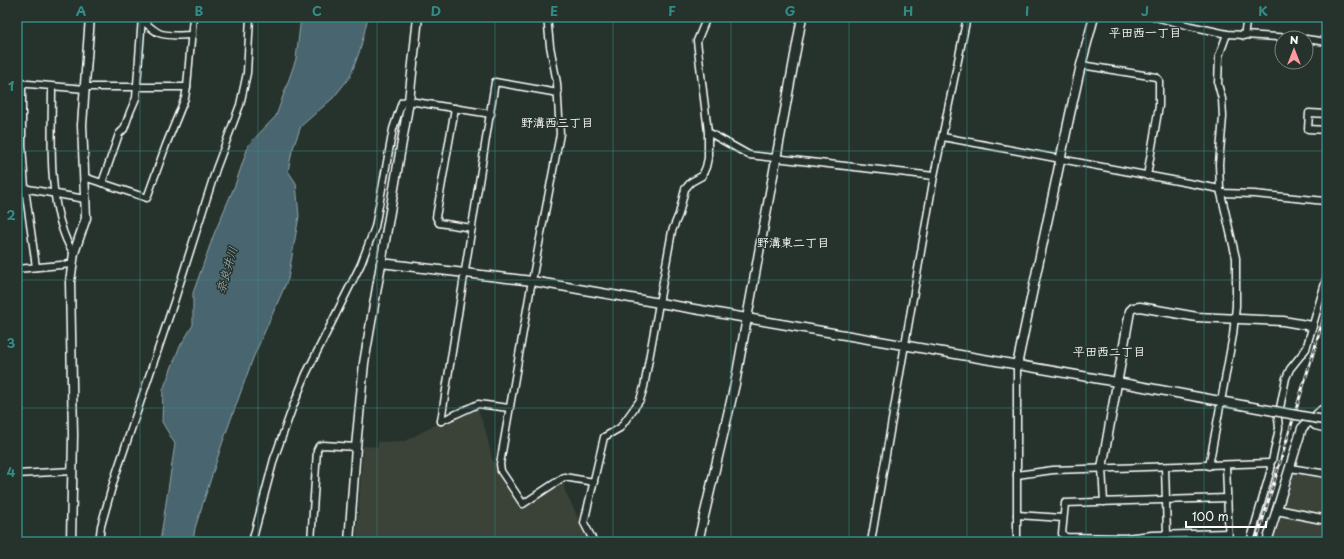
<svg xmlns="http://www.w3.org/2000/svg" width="1344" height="559" font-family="'Playpen Sans','Klee One',sans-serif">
<rect width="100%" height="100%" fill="#26332d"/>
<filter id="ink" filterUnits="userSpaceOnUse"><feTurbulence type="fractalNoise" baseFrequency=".025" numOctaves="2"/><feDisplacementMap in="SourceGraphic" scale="8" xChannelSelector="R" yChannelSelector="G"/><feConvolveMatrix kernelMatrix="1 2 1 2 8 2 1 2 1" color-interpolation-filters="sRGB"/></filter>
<g filter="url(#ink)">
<g fill="#3a4238">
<path d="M477,406L486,432L492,459L523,508L530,501L563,482L565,491L590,542H356L363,446L378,447V442L405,441L437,424Z"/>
<path d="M1294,472L1327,479V517L1282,509L1291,474Z"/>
<path d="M1280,516L1327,524V542H1270L1278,517Z"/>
</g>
<path fill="#4a6670" stroke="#92a3a9" d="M301,17H368L360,50L350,77L333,98L301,126L292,151L288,171L296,183L299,216L288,279L253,358L222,444L195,528L193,542H160L175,444L162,422L163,390L179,348L193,325V293L214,234L235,185L249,144L276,116L296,59Z"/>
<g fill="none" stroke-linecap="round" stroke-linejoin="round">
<defs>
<g id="minor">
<path d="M135,17C145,21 151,29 159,33C168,37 182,35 192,35"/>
<path d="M547,17L550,46L557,83L560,134L531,286L500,464L501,471L523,504L564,477L594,482"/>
<path d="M1155,17L1190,26L1227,34L1294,38"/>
<path d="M1244,36L1247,17"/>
<path d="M1306,39L1327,42"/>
<path d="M1081,65L1156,77L1159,80V106L1147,176"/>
<path d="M17,83L85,89"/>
<path d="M22,84V145L25,188L36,267"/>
<path d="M52,87C52,132 48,188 63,231C66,239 68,246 74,253"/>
<path d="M85,87H187"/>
<path d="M455,108L436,217L439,223L472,228"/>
<path d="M1327,114L1309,113L1308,129L1327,130"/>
<path d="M708,132L749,155L934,176"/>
<path d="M943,137L1220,189"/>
<path d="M84,177L147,198L166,145L185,98L187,87L193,17"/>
<path d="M102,183L119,134L124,129L130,112L136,98L142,17"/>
<path d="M17,187L85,199"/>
<path d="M1221,193L1254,194L1325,201L1327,200"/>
<path d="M17,269L72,264"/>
<path d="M1017,365V542"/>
<path d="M1222,396L1233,335L1236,306V258L1220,189L1219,164L1223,117L1222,99L1218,84L1219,56L1227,34"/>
<path d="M441,421L495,82L558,93"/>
<path d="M441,421L478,404L509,408"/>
<path d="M1309,421L1315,426L1327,429"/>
<path d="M1226,465L1229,542"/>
<path d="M1209,466L1220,407"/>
<path d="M1165,467L1167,534"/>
<path d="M1102,468L1104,502"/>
<path d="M1290,468L1327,474"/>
<path d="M17,474L72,471"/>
<path d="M1017,475L1053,470L1270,463"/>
<path d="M1227,498L1065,503L1062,534L1066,537L1125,538L1152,535L1228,533"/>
<path d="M1017,515L1063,518"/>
<path d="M99,542L101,526L114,480L174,302L216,169L240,105L247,73L250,17"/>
<path d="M252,542L274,459L292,409L306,374L361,264L375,227L393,129L402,102L409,101L491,114"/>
<path d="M311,542L317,450L319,446L323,445L356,447"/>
<path d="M594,542L584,523L604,437L620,428L640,400L644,387L672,231L679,214L685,189L691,182L702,176L706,167L708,158V132L697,41L707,17"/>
<path d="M871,542L934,176L967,17"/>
<path d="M1250,542L1271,469L1270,463L1272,461L1279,428L1278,418L1286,378L1290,369L1306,349L1327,276"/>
</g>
<g id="tertiary">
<path d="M1327,17V36"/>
<path d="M381,263L532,281L1117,382L1274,411"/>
<path d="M1017,365L1070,114L1081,65L1094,17"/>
<path d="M1102,468L1130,311L1133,308L1140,307L1197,317L1283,321L1312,326"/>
<path d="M1277,510L1327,520"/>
<path d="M71,542L73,435L70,282L74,253L86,218L82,125L90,17"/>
<path d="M349,542L356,447L364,363L409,101L418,17"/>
<path d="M698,542L735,384L802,17"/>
<path d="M1267,542L1302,428L1322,410L1327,411"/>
</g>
</defs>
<use href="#minor" stroke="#fff" stroke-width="9"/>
<use href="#tertiary" stroke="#fff" stroke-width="11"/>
<use href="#minor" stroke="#26332d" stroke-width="6"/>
<use href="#tertiary" stroke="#26332d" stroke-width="8"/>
<defs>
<path id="rail" d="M1256,542L1327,307"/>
</defs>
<use href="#rail" stroke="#fff" stroke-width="3"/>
<use href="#rail" stroke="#26332d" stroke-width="1.5" stroke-dasharray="4.5" stroke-linecap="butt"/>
<defs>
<path id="tertiary-bridge" d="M1274,411L1324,420"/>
</defs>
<use href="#tertiary-bridge" stroke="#fff" stroke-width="11" stroke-linecap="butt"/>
<use href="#tertiary-bridge" stroke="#26332d" stroke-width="8"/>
</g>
</g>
<path fill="none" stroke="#338b84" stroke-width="1" stroke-opacity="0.55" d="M140,17V542M258,17V542M377,17V542M495,17V542M613,17V542M731,17V542M849,17V542M967,17V542M1086,17V542M1204,17V542M17,151H1327M17,280H1327M17,408H1327"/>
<g text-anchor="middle" stroke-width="3" stroke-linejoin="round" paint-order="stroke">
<g font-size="12" font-weight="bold" fill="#fff" stroke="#26332d">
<text x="1145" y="37">平田西一丁目</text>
<text x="557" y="127">野溝西三丁目</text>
<text x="793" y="247">野溝東二丁目</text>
<text x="1109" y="356">平田西二丁目</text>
</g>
<g font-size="12" font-style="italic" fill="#aebabf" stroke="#26332d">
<text transform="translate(227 270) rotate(-74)" y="4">奈良井川</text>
</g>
</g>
<rect width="1344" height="559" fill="none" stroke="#26332d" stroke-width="44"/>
<g transform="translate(1294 50)"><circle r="19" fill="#26332d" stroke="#7d8581"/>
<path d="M0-3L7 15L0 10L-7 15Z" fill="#ff9aa2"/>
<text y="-6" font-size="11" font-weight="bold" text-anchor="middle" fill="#ffffff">N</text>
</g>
<path d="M1186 521v6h80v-6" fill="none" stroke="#ffffff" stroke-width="2"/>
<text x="1192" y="521" font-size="12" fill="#ffffff" stroke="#26332d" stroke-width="3" paint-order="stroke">100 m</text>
<rect x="22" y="22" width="1300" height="515" fill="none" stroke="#338b84" stroke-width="1.5"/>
<g font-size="13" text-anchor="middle" font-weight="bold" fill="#338b84">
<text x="81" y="16">A</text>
<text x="199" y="16">B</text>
<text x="317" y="16">C</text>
<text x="436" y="16">D</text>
<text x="554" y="16">E</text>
<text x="672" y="16">F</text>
<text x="790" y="16">G</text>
<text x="908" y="16">H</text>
<text x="1027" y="16">I</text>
<text x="1145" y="16">J</text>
<text x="1263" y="16">K</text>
<text x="11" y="91">1</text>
<text x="11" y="220">2</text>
<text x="11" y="348">3</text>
<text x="11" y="477">4</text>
</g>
</svg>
